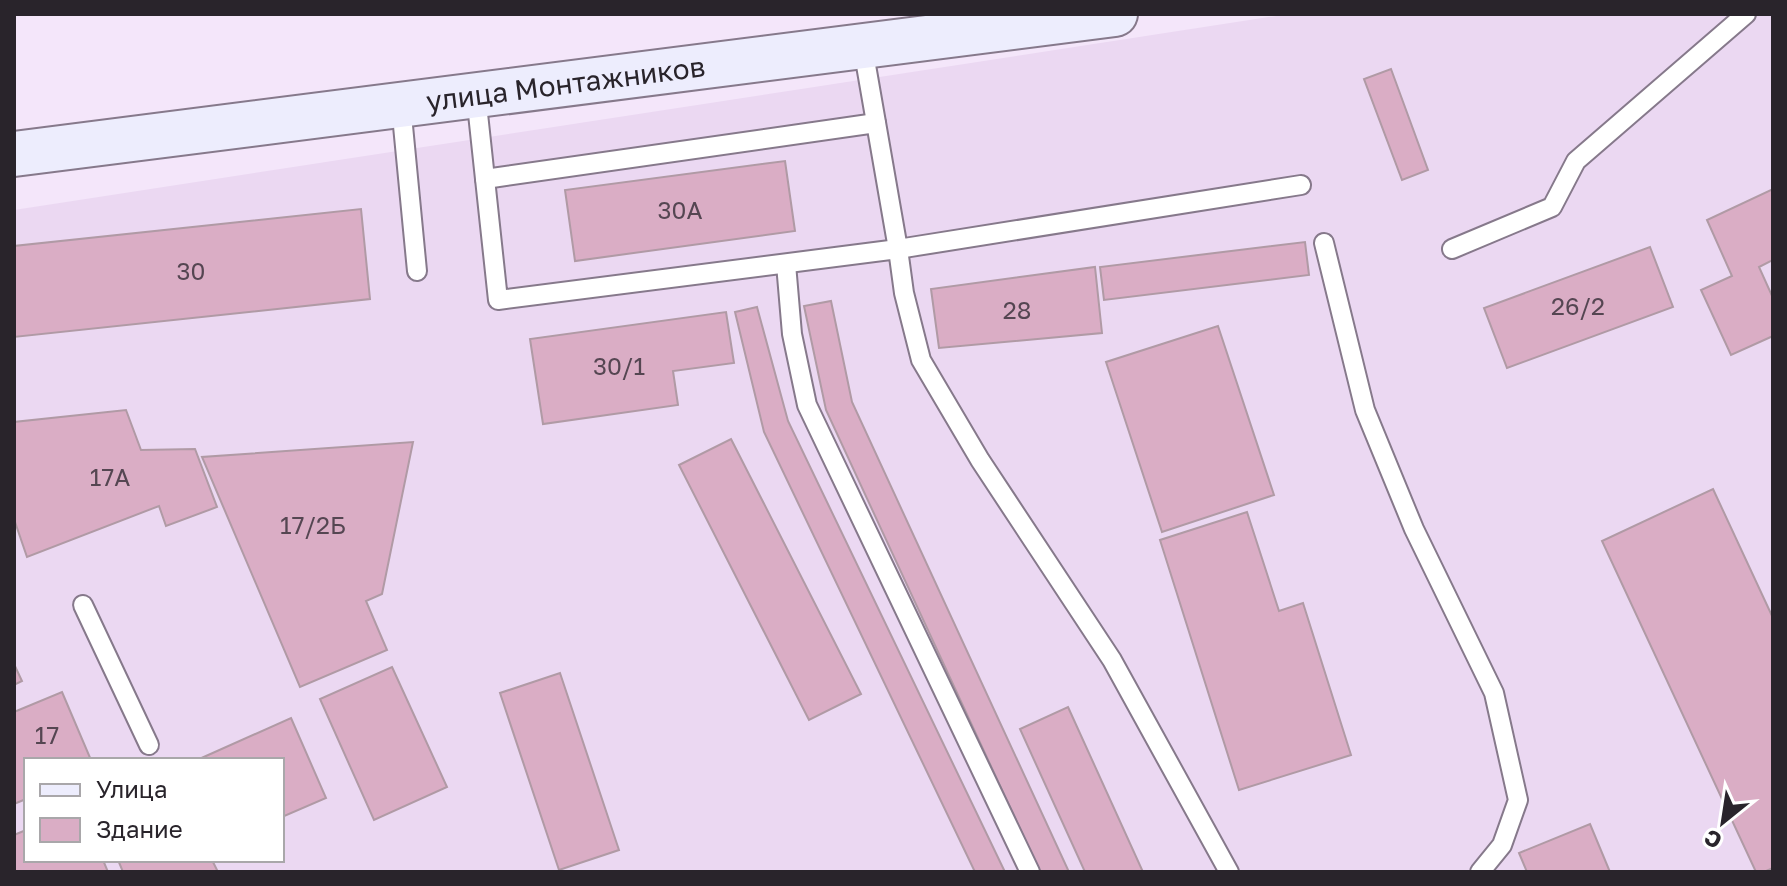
<svg xmlns="http://www.w3.org/2000/svg" width="1787" height="886" font-family="'Golos Text',sans-serif">
<rect width="100%" height="100%" fill="#f4e6fa"/>
<path fill="#ebd8f2" fill-rule="evenodd" d="M1289,14H1773V872H14V210ZM26,760H282V860H26Z"/>
<g fill="#daadc5" stroke="#b09aa5" stroke-width="2">
<path d="M1391,69L1428,170L1402,180L1364,79Z"/>
<path d="M785,161L795,231L575,261L565,190Z"/>
<path d="M1773,189V260L1759,267L1773,298V336L1731,355L1701,290L1732,276L1707,220Z"/>
<path d="M361,209L370,299L14,337V246Z"/>
<path d="M1305,242L1309,275L1104,300L1100,267Z"/>
<path d="M1650,247L1673,307L1507,368L1484,308Z"/>
<path d="M1095,267L1102,333L939,348L931,289Z"/>
<path d="M831,301L852,402L1069,872H1040L826,410L804,306Z"/>
<path d="M757,307L788,421L1005,872H975L764,432L735,312Z"/>
<path d="M726,312L734,363L673,371L678,405L543,424L530,339Z"/>
<path d="M1218,326L1274,495L1162,532L1106,362Z"/>
<path d="M126,410L141,450L195,449L217,507L166,526L159,506L27,557L14,519V422Z"/>
<path d="M731,439L861,694L809,720L679,465Z"/>
<path d="M413,442L382,594L366,601L387,650L300,687L202,457Z"/>
<path d="M1713,489L1773,618V868L1764,872H1756L1602,541Z"/>
<path d="M1247,512L1279,611L1303,603L1351,755L1239,790L1160,540Z"/>
<path d="M14,664L22,681L14,685Z"/>
<path d="M392,667L447,787L374,820L320,699Z"/>
<path d="M560,673L619,850L559,870L500,693Z"/>
<path d="M62,692L91,760H26V799L14,804V712Z"/>
<path d="M1068,707L1143,872H1085L1020,729Z"/>
<path d="M291,718L326,798L282,817V760H197Z"/>
<path d="M1590,824L1610,872H1527L1519,853Z"/>
<path d="M26,830V860H103L108,872H14V835Z"/>
<path d="M118,860H212L218,872H123Z"/>
</g>
<g fill="none" stroke-linecap="round" stroke-linejoin="round">
<defs>
<g id="service">
<path d="M863,48L898,249L1301,185"/>
<path d="M476,95L498,300L898,249L904,293L921,360L980,460L1112,660L1229,872"/>
<path d="M401,105L417,271"/>
<path d="M485,179L876,123"/>
<path d="M1324,243L1365,410L1414,529L1494,693L1518,800L1502,845L1480,872"/>
<path d="M1452,249L1552,207L1576,161L1746,14"/>
<path d="M786,264L792,334L807,405L1030,872"/>
<path d="M83,605L149,745"/>
</g>
<g id="secondary">
<path id="s1" d="M14,154L1115,14"/>
</g>
</defs>
<use href="#service" stroke="#86798b" stroke-width="22"/>
<use href="#secondary" stroke="#86798b" stroke-width="48"/>
<use href="#service" stroke="#fff" stroke-width="18"/>
<use href="#secondary" stroke="#ededfd" stroke-width="44"/>
</g>
<g text-anchor="middle" stroke-width="6" stroke-linejoin="round" paint-order="stroke">
<g font-size="24" fill="#554652">
<text x="680" y="219">30А</text>
<text x="191" y="280">30</text>
<text x="1578" y="315">26/2</text>
<text x="1017" y="319">28</text>
<text x="619" y="375">30/1</text>
<text x="110" y="486">17А</text>
<text x="313" y="534">17/2Б</text>
<text x="47" y="744">17</text>
</g>
<g font-size="28" fill="#29242b" stroke="#fff">
<text dy="10" stroke="none"><textPath href="#s1" startOffset="556">улица Монтажников</textPath></text>
</g>
</g>
<rect width="1787" height="886" fill="none" stroke="#29242b" stroke-width="32"/>
<rect x="24" y="758" width="260" height="104" fill="#ffffff" stroke="#a9a7aa" stroke-width="2"/>
<rect x="40" y="784" width="40" height="12" fill="#ededfd" stroke="#a9a7aa" stroke-width="2"/>
<text x="96" y="798" font-size="24" fill="#29242b">Улица</text>
<rect x="40" y="818" width="40" height="24" fill="#daadc5" stroke="#a9a7aa" stroke-width="2"/>
<text x="96" y="838" font-size="24" fill="#29242b">Здание</text>
<g transform="translate(1723 822) rotate(210)" stroke="#ffffff" stroke-width="6" paint-order="stroke">
<path d="M0-6L14 30L0 20L-14 30Z" fill="#29242b"/>
<text y="-12" font-size="22" font-weight="bold" text-anchor="middle" fill="#29242b">С</text>
</g>
</svg>
